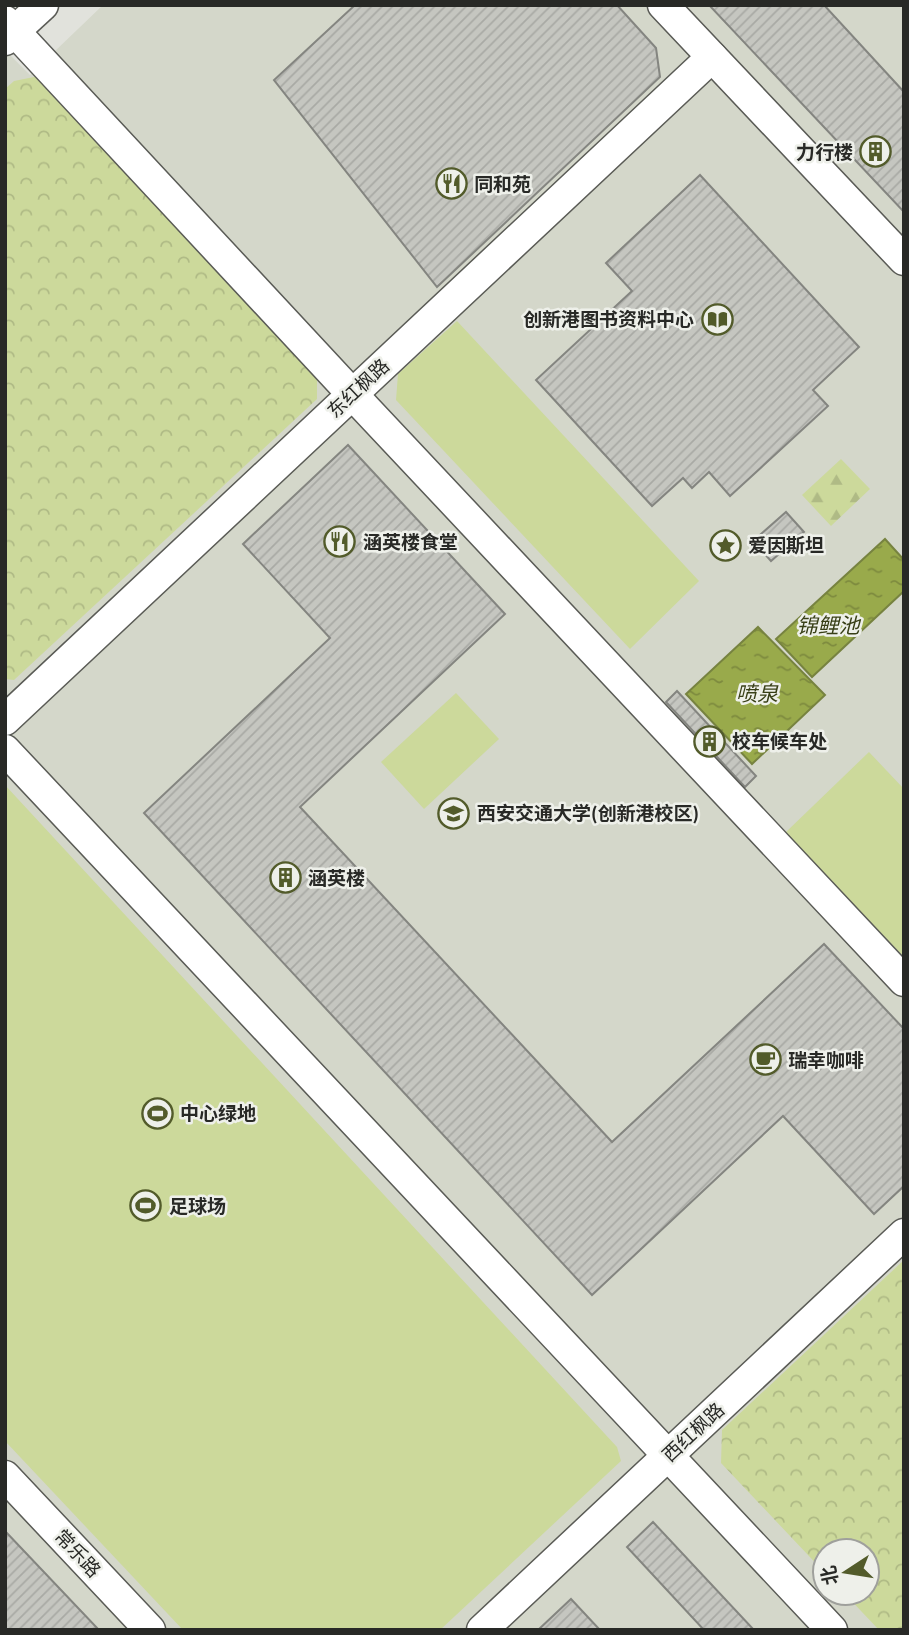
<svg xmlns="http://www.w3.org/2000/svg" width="909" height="1635" font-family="'Source Sans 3','Noto Sans SC',sans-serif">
<defs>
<pattern id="forest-firs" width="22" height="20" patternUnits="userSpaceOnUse" patternTransform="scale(1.75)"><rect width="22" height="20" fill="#ccd99b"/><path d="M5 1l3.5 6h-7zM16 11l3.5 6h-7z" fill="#afba85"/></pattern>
<pattern id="park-crowns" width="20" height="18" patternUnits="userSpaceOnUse" patternTransform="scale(1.75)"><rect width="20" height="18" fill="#ccd99b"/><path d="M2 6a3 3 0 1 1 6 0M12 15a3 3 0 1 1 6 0" fill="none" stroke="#afba85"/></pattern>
<pattern id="water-ripples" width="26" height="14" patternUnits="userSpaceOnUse" patternTransform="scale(1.75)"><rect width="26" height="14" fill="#99aa4b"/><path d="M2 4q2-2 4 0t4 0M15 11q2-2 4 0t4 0" fill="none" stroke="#7d8a3e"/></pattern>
<pattern id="building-hatch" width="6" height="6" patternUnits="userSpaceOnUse" patternTransform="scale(1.75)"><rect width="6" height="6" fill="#c5c6c0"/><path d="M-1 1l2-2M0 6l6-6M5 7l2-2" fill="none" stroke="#a9aaa5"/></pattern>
</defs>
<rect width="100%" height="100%" fill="#e1e2dc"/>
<path fill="#d4d7ca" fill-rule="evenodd" d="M103,5H904V1630H5V50L30,75ZM825,1551H867V1593H825Z"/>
<g fill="#ccd99b">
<path d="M457,321L699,581L630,649L396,400L398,374Z"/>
<path d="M456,693L499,739L424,809L381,762Z"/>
<path d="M869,752L904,789V957L785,833Z"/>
<path d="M5,785L617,1447L621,1461L440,1630H183L5,1441Z"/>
</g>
<path fill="url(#forest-firs)" d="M841,459L870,489L831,526L802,495Z"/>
<g fill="url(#park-crowns)">
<path d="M39,76L317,375V399L14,680L5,679V89L14,81Z"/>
<path d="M904,1260V1630H879L844,1593H867V1551H825V1573L721,1463L722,1430Z"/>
</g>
<g fill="url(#water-ripples)" stroke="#778340" stroke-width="2">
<path d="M885,539L904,560V591L812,677L776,639Z"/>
<path d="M758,627L825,695L752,764L686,694Z"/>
</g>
<g fill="url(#building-hatch)" stroke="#848580" stroke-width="2">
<path d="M355,5H617L656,48L660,77L437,287L274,80Z"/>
<path d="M709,5H824L904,92V212Z"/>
<path d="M700,175L859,347L813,390L828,406L730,496L709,472L692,488L683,478L652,506L536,380L632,291L606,263Z"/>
<path d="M348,445L505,614L300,807L612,1142L824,944L904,1029V1186L874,1214L783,1116L592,1295L144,813L330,638L243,544Z"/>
<path d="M786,512L804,532L771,561L753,541Z"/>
<path d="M677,691L756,776L745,787L666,702Z"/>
<path d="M653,1522L754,1630H704L627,1547Z"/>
<path d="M5,1531L99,1630H5Z"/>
<path d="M571,1599L600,1630H538Z"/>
</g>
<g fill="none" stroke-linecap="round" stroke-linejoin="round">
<defs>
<g id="tertiary">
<path d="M663,5L904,260"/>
<path d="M5,21L367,410L904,981"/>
<path d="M5,40L43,5"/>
<path d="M5,720L712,57"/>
<path d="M5,750L832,1630"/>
<path d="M5,1476L150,1630"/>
<path d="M482,1630L904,1234"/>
</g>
</defs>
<use href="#tertiary" stroke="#5a5b56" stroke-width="33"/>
<use href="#tertiary" stroke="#fff" stroke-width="30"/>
</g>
<defs>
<symbol id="building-ring" viewBox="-11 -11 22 22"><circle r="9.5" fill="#eef0ea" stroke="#525b2a" stroke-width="1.5"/><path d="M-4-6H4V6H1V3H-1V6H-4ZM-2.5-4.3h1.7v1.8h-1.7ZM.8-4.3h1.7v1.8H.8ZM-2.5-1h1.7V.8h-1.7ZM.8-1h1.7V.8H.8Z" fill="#525b2a"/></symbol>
<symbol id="restaurant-ring" viewBox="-11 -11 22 22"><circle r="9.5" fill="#eef0ea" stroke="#525b2a" stroke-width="1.5"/><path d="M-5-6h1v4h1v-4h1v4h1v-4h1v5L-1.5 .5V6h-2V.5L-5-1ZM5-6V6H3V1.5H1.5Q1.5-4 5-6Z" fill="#525b2a"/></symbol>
<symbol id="library-ring" viewBox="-11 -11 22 22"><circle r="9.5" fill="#eef0ea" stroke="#525b2a" stroke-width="1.5"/><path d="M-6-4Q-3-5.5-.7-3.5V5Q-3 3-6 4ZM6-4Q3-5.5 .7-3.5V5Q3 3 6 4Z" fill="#525b2a"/></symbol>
<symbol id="sight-ring" viewBox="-11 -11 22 22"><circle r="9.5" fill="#eef0ea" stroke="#525b2a" stroke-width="1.5"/><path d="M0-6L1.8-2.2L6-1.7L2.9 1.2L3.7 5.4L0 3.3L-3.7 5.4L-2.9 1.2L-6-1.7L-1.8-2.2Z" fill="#525b2a"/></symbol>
<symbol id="university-ring" viewBox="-11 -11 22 22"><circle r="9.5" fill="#eef0ea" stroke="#525b2a" stroke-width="1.5"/><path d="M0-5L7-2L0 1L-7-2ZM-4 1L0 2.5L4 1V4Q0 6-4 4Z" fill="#525b2a"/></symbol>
<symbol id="cafe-ring" viewBox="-11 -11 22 22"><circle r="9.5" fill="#eef0ea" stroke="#525b2a" stroke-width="1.5"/><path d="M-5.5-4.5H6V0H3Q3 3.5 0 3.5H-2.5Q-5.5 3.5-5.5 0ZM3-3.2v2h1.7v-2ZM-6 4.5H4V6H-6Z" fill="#525b2a"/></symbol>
<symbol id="stadium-ring" viewBox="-11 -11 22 22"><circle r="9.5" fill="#eef0ea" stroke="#525b2a" stroke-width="1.5"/><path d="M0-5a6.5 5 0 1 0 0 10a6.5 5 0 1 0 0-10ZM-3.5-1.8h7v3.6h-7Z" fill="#525b2a"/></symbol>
</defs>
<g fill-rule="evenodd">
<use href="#building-ring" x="858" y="134" width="35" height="35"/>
<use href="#restaurant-ring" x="434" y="166" width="35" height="35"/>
<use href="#library-ring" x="700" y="302" width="35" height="35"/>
<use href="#restaurant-ring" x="322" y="524" width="35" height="35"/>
<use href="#sight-ring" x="708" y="528" width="35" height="35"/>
<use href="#building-ring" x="692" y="724" width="35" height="35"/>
<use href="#university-ring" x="436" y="796" width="35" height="35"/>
<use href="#building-ring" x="268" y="860" width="35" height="35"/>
<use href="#cafe-ring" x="748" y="1042" width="35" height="35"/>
<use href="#stadium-ring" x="140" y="1096" width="35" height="35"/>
<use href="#stadium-ring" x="128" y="1188" width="35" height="35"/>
</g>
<g text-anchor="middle" stroke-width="5" stroke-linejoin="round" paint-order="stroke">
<g font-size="19" font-weight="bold" fill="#282926" stroke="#eef0ea" text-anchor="start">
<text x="853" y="159" text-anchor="end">力行楼</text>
<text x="474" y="191">同和苑</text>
<text x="694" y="326" text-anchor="end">创新港图书资料中心</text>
<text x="363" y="549">涵英楼食堂</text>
<text x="748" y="552">爱因斯坦</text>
<text x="732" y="748">校车候车处</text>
<text x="477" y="820">西安交通大学(创新港校区)</text>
<text x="308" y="885">涵英楼</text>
<text x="788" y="1067">瑞幸咖啡</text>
<text x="180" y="1120">中心绿地</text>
<text x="169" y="1213">足球场</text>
</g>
<g font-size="19" fill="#282926" stroke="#eef0ea">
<text transform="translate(358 388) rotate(-43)" y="7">东红枫路</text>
<text transform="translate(693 1432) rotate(-43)" y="7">西红枫路</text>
<text transform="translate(78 1553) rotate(47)" y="7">常乐路</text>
</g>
<g font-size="21" font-style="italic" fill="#383f17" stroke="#eef0ea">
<text x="828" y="633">锦鲤池</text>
<text x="757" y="701">喷泉</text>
</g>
</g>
<rect width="909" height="1635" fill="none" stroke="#282926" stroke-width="14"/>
<g transform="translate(846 1572) rotate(258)"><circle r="33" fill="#eef0ea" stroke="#9fa09c" stroke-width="2"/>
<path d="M0-5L12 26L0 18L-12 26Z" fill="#525b2a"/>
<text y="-10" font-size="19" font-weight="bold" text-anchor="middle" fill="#282926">北</text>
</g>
</svg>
